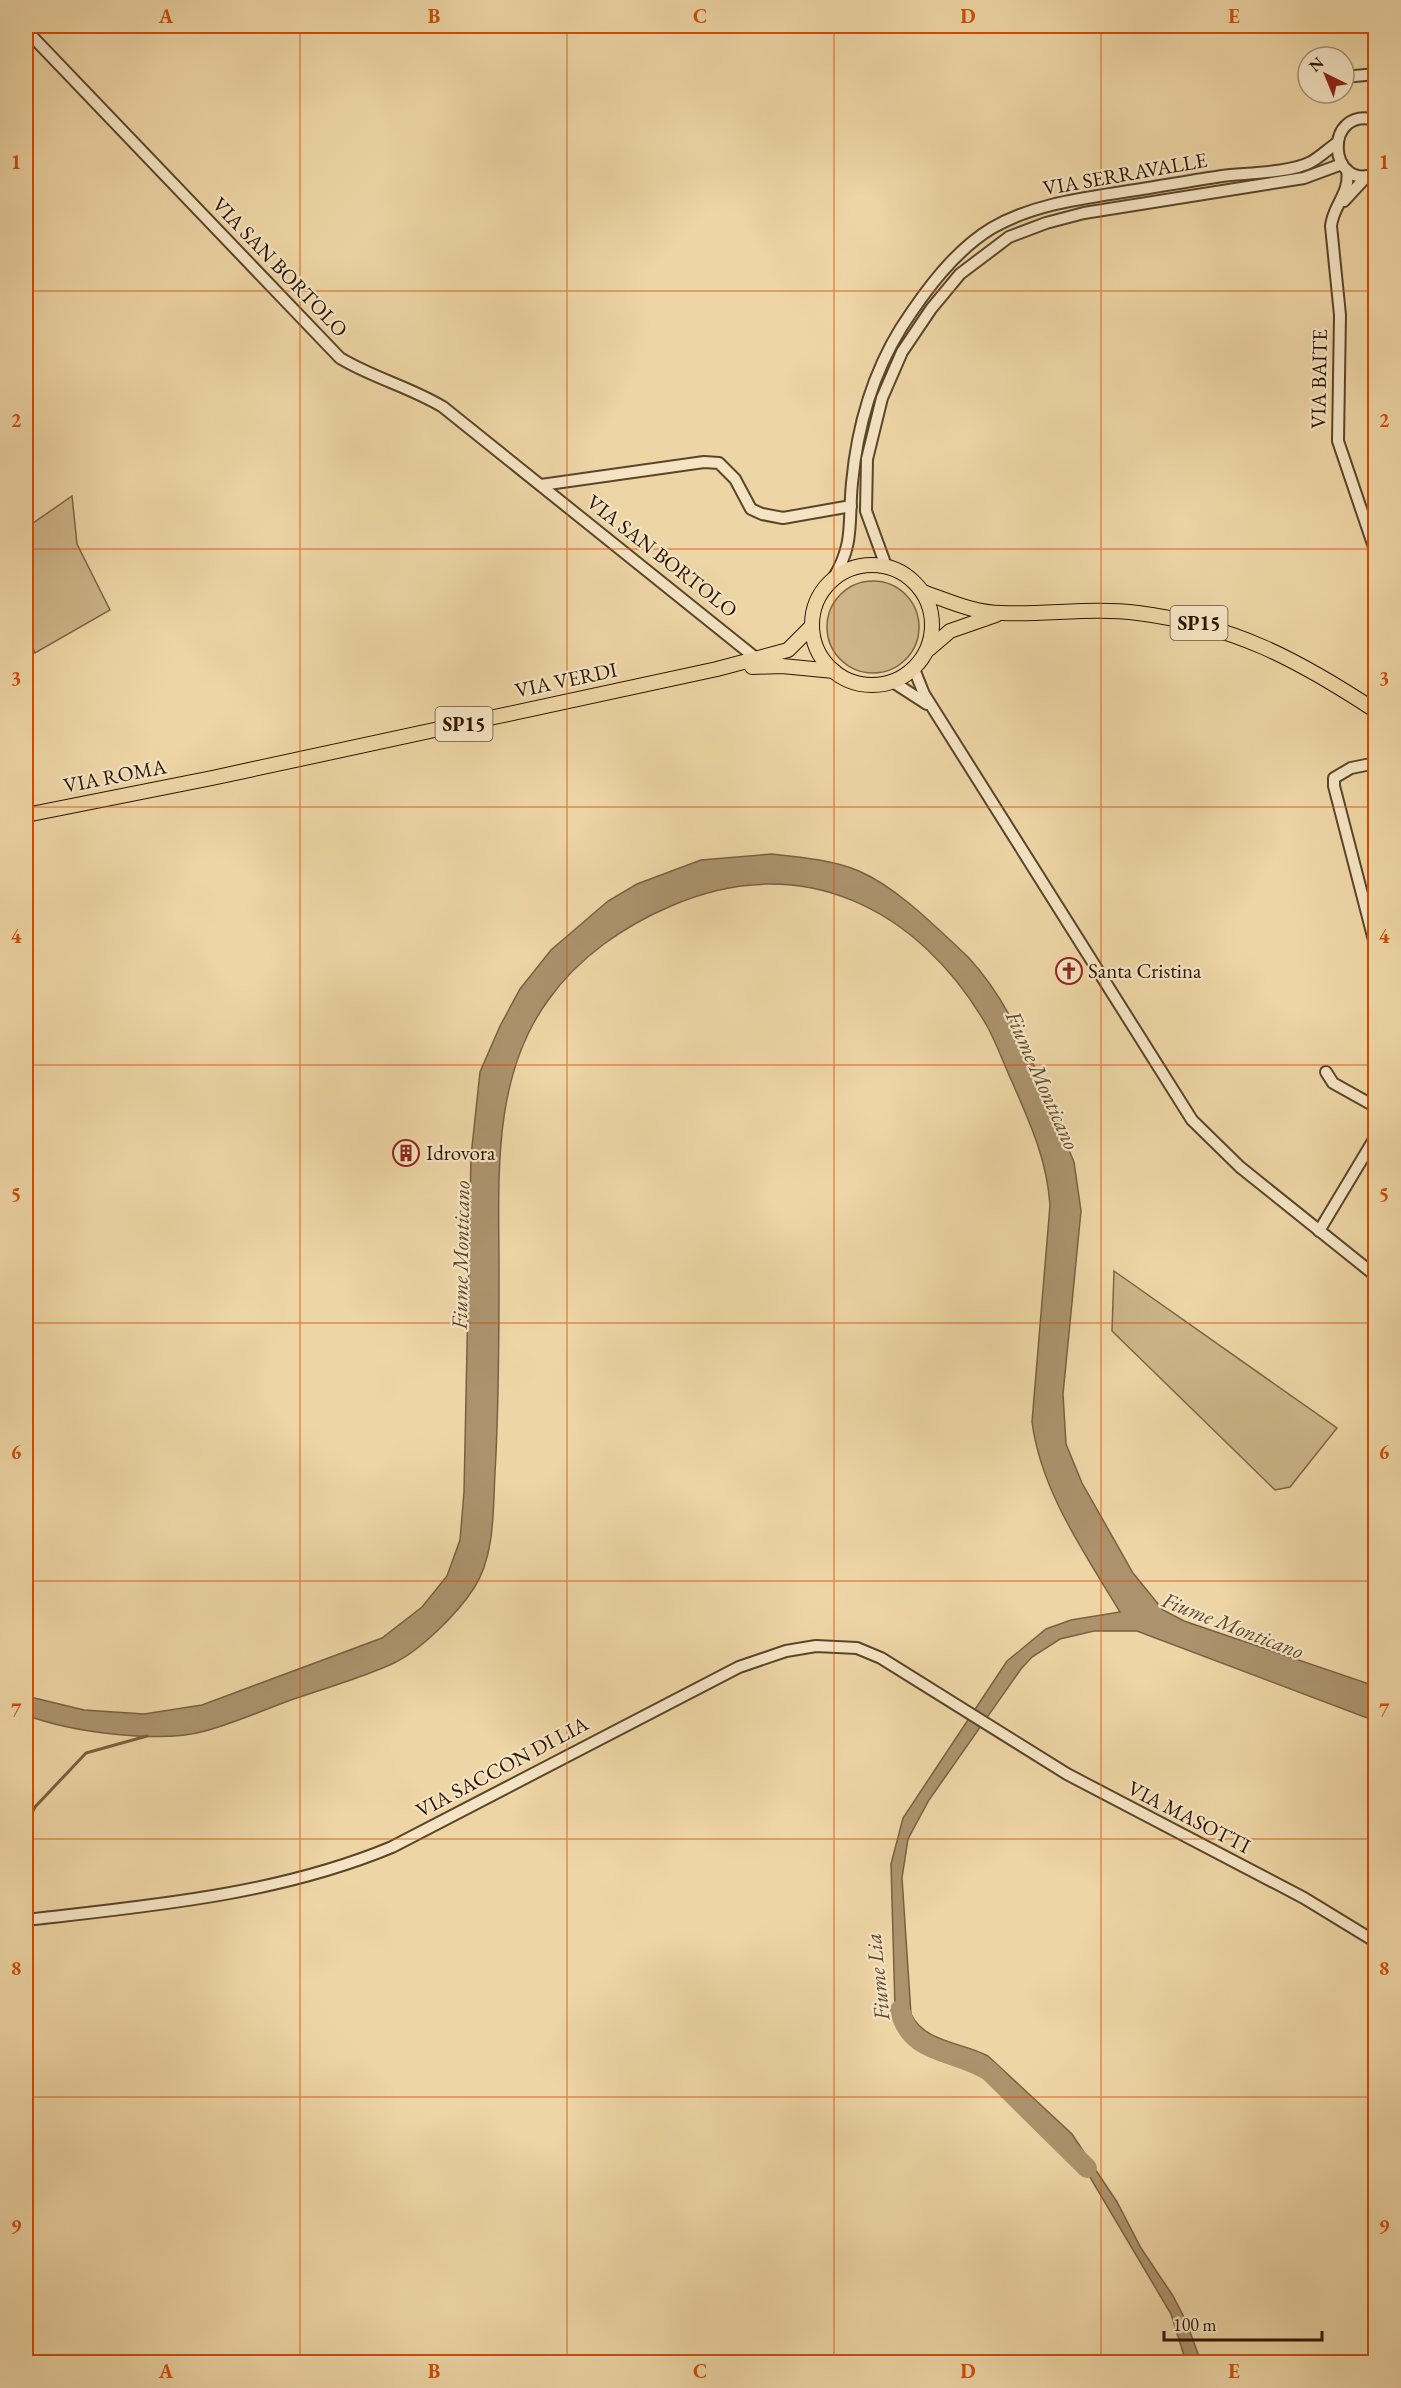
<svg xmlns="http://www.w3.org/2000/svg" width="1401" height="2388" font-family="'EB Garamond',serif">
<rect width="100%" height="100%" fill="#eed5a5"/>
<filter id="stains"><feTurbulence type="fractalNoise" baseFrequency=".00333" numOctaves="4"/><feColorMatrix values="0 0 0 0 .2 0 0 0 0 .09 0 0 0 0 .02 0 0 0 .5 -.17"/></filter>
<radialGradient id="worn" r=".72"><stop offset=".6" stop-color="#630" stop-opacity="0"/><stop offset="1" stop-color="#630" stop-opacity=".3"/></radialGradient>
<g fill="#cdb489" stroke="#7c6444" stroke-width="1.5">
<path d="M72,496L77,544L110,610L35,653L26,632V528Z"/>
<circle cx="873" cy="627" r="46"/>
<path d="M1114,1271L1337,1428L1290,1487L1275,1490L1112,1331Z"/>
</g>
<path fill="#ac936d" stroke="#796041" stroke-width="1.5" d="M772,854C800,857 832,860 859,871C898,888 937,928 968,957C1019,1011 1045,1095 1074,1162L1081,1211L1063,1394L1066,1444L1082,1483L1133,1573L1163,1610L1184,1621L1375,1686V1721L1137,1631H1094L1060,1639L1032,1657L1021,1669L929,1800L908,1839L902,1878L911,2014C925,2043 962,2042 988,2056L1072,2134L1117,2202L1141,2248L1173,2296L1186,2321L1201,2362H1186L1171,2314L1084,2167L1004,2081L971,2057L912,2037L901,2028L895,2008L891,1864L903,1818L1007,1661L1046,1629L1071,1620L1120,1612C1084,1552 1041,1491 1032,1422L1050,1205C1047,1161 1031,1125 1013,1084C1004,1065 997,1044 987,1026C919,908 801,849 671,906C624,926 579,957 549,999C491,1077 499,1180 499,1272C499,1339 499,1406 495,1473C493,1510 495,1556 474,1588C458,1613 421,1650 394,1663C362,1678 325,1688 291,1700C263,1710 235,1723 205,1731C160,1744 70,1732 26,1715V1696L84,1710L144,1714L202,1705L382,1638L422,1607L447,1576L460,1540L464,1492L471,1156L480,1072L500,1026L520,989L551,950L608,901L637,884L701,860Z"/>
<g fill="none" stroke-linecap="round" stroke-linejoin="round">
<path stroke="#796041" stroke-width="3" d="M26,1824L35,1807L86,1753L147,1736"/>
<path stroke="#ac936d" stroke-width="20" d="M900,2010C910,2055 954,2049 989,2071L1087,2168"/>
<defs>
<g id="minor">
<path d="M26,30L340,358C373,378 410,387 443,407L757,659"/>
<path d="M1344,77L1376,74"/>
<path d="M1376,120C1323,105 1327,192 1376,174"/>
<path d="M1347,170C1351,193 1333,205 1331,226L1340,315L1338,441L1376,553"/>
<path d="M1344,201L1367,176"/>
<path d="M541,485L704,462L719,463L735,479L751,509L762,514L783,518L851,506"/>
<path d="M886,566L866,511L867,459L882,398L902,352L931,309L960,274L1009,237L1046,223L1084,213L1304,178L1342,164"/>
<path d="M833,579C855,543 848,522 852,483C857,429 872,375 901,328C925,291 954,251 992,228C1032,205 1078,199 1123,192C1156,187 1189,181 1222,176C1247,173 1290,173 1311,162C1320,157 1328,149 1337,143"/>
<path d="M914,669L924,694L1192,1120L1240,1167L1376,1276"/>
<path d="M893,682L927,704"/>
<path d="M1376,763L1351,768L1334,778V786L1376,948"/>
<path d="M1326,1072L1333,1083L1376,1107"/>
<path d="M1319,1231L1376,1136"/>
<path d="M26,1920C149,1906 277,1895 392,1847L739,1667L786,1651L816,1646L857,1648L881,1658L1067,1774L1304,1898L1376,1942"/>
</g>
<g id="major">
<circle cx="872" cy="625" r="60"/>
<path d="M923,592C949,601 974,613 1002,613C1048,615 1092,607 1138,613C1233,625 1297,659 1376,711"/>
<path d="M929,649L950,631L996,615"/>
<path d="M752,667L782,666L834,671"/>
<path d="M26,815L212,778L717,669L788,650L812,626"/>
</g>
</defs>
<use href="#minor" stroke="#5c4429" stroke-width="14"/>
<use href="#major" stroke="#2c1300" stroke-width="16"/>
<use href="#minor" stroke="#f4e4c4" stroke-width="10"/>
<use href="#major" stroke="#eed5a5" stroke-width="14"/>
</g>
<path fill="none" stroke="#cc4e0a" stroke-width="1.5" stroke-opacity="0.55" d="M300,26V2362M567,26V2362M834,26V2362M1101,26V2362M26,291H1376M26,549H1376M26,807H1376M26,1065H1376M26,1323H1376M26,1581H1376M26,1839H1376M26,2097H1376"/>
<defs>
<symbol id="church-ring" viewBox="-11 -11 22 22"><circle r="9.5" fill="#f4e4c4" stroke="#8f2418" stroke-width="1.5"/><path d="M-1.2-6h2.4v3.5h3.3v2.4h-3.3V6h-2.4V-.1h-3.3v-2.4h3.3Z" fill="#8f2418"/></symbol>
<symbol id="building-ring" viewBox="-11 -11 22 22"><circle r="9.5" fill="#f4e4c4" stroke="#8f2418" stroke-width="1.5"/><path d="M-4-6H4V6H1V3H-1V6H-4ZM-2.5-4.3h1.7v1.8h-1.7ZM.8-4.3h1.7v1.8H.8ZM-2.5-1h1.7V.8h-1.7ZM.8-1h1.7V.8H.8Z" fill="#8f2418"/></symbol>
</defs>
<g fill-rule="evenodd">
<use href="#church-ring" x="1054" y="956" width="30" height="30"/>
<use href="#building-ring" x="391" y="1138" width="30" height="30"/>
</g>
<g text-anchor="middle" stroke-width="4.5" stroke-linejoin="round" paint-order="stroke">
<g fill="#f4e4c4" stroke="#68523b" stroke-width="1.5">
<rect x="1170.5" y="606" width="57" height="34" rx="4.5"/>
<rect x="435.5" y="707" width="57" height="34" rx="4.5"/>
</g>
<g font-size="20" font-weight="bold" fill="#2c1300">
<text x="1199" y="630">SP15</text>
<text x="464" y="731">SP15</text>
</g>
<g font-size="21" fill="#2c1300" stroke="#f4e4c4">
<text transform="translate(1125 174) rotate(-10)" y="7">VIA SERRAVALLE</text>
<text transform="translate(280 267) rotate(46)" y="7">VIA SAN BORTOLO</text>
<text transform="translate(1319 379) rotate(-89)" y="7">VIA BAITE</text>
<text transform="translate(662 556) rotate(38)" y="7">VIA SAN BORTOLO</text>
<text transform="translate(566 680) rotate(-12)" y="7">VIA VERDI</text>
<text transform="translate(115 776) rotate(-11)" y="7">VIA ROMA</text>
<text transform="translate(502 1767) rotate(-28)" y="7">VIA SACCON DI LIA</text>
<text transform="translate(1189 1817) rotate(27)" y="7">VIA MASOTTI</text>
</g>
<g font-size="21" fill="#2c1300" stroke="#f4e4c4" text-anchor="start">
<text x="1088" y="978">Santa Cristina</text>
<text x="426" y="1160">Idrovora</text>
</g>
<g font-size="22" font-style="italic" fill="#5f462c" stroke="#f4e4c4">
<text transform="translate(1043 1080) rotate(66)" y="8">Fiume Monticano</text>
<text transform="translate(460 1255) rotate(-89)" y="8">Fiume Monticano</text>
<text transform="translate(1233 1625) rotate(21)" y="8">Fiume Monticano</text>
<text transform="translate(877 1977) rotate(-96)" y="8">Fiume Lia</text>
</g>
</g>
<rect width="1401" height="2388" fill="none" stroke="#eed5a5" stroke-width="66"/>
<g transform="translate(1326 75) rotate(317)"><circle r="28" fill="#f4e4c4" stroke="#a49076" stroke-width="1.5"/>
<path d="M0-4.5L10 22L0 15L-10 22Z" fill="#8f2418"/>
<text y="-9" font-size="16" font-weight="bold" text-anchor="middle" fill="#2c1300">N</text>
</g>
<path d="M1164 2331v9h158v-9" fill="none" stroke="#2c1300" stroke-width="3"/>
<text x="1173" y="2331" font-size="18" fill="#2c1300" stroke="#f4e4c4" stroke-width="4.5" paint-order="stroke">100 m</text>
<rect x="33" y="33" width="1335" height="2322" fill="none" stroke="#cc4e0a" stroke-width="2"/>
<g font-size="20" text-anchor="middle" font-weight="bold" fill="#cc4e0a">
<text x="166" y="23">A</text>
<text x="434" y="23">B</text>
<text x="700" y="23">C</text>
<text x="968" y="23">D</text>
<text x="1234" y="23">E</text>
<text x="16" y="169">1</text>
<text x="1384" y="169">1</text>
<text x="16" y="427">2</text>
<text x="1384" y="427">2</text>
<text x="16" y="685">3</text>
<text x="1384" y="685">3</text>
<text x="16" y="943">4</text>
<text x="1384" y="943">4</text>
<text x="16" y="1201">5</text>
<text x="1384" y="1201">5</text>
<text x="16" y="1459">6</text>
<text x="1384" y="1459">6</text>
<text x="16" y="1717">7</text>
<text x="1384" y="1717">7</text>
<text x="16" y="1975">8</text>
<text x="1384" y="1975">8</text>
<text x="16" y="2233">9</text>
<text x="1384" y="2233">9</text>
<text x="166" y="2378">A</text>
<text x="434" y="2378">B</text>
<text x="700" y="2378">C</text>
<text x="968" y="2378">D</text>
<text x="1234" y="2378">E</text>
</g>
<rect width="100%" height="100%" filter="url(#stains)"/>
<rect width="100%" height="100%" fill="url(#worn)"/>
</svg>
